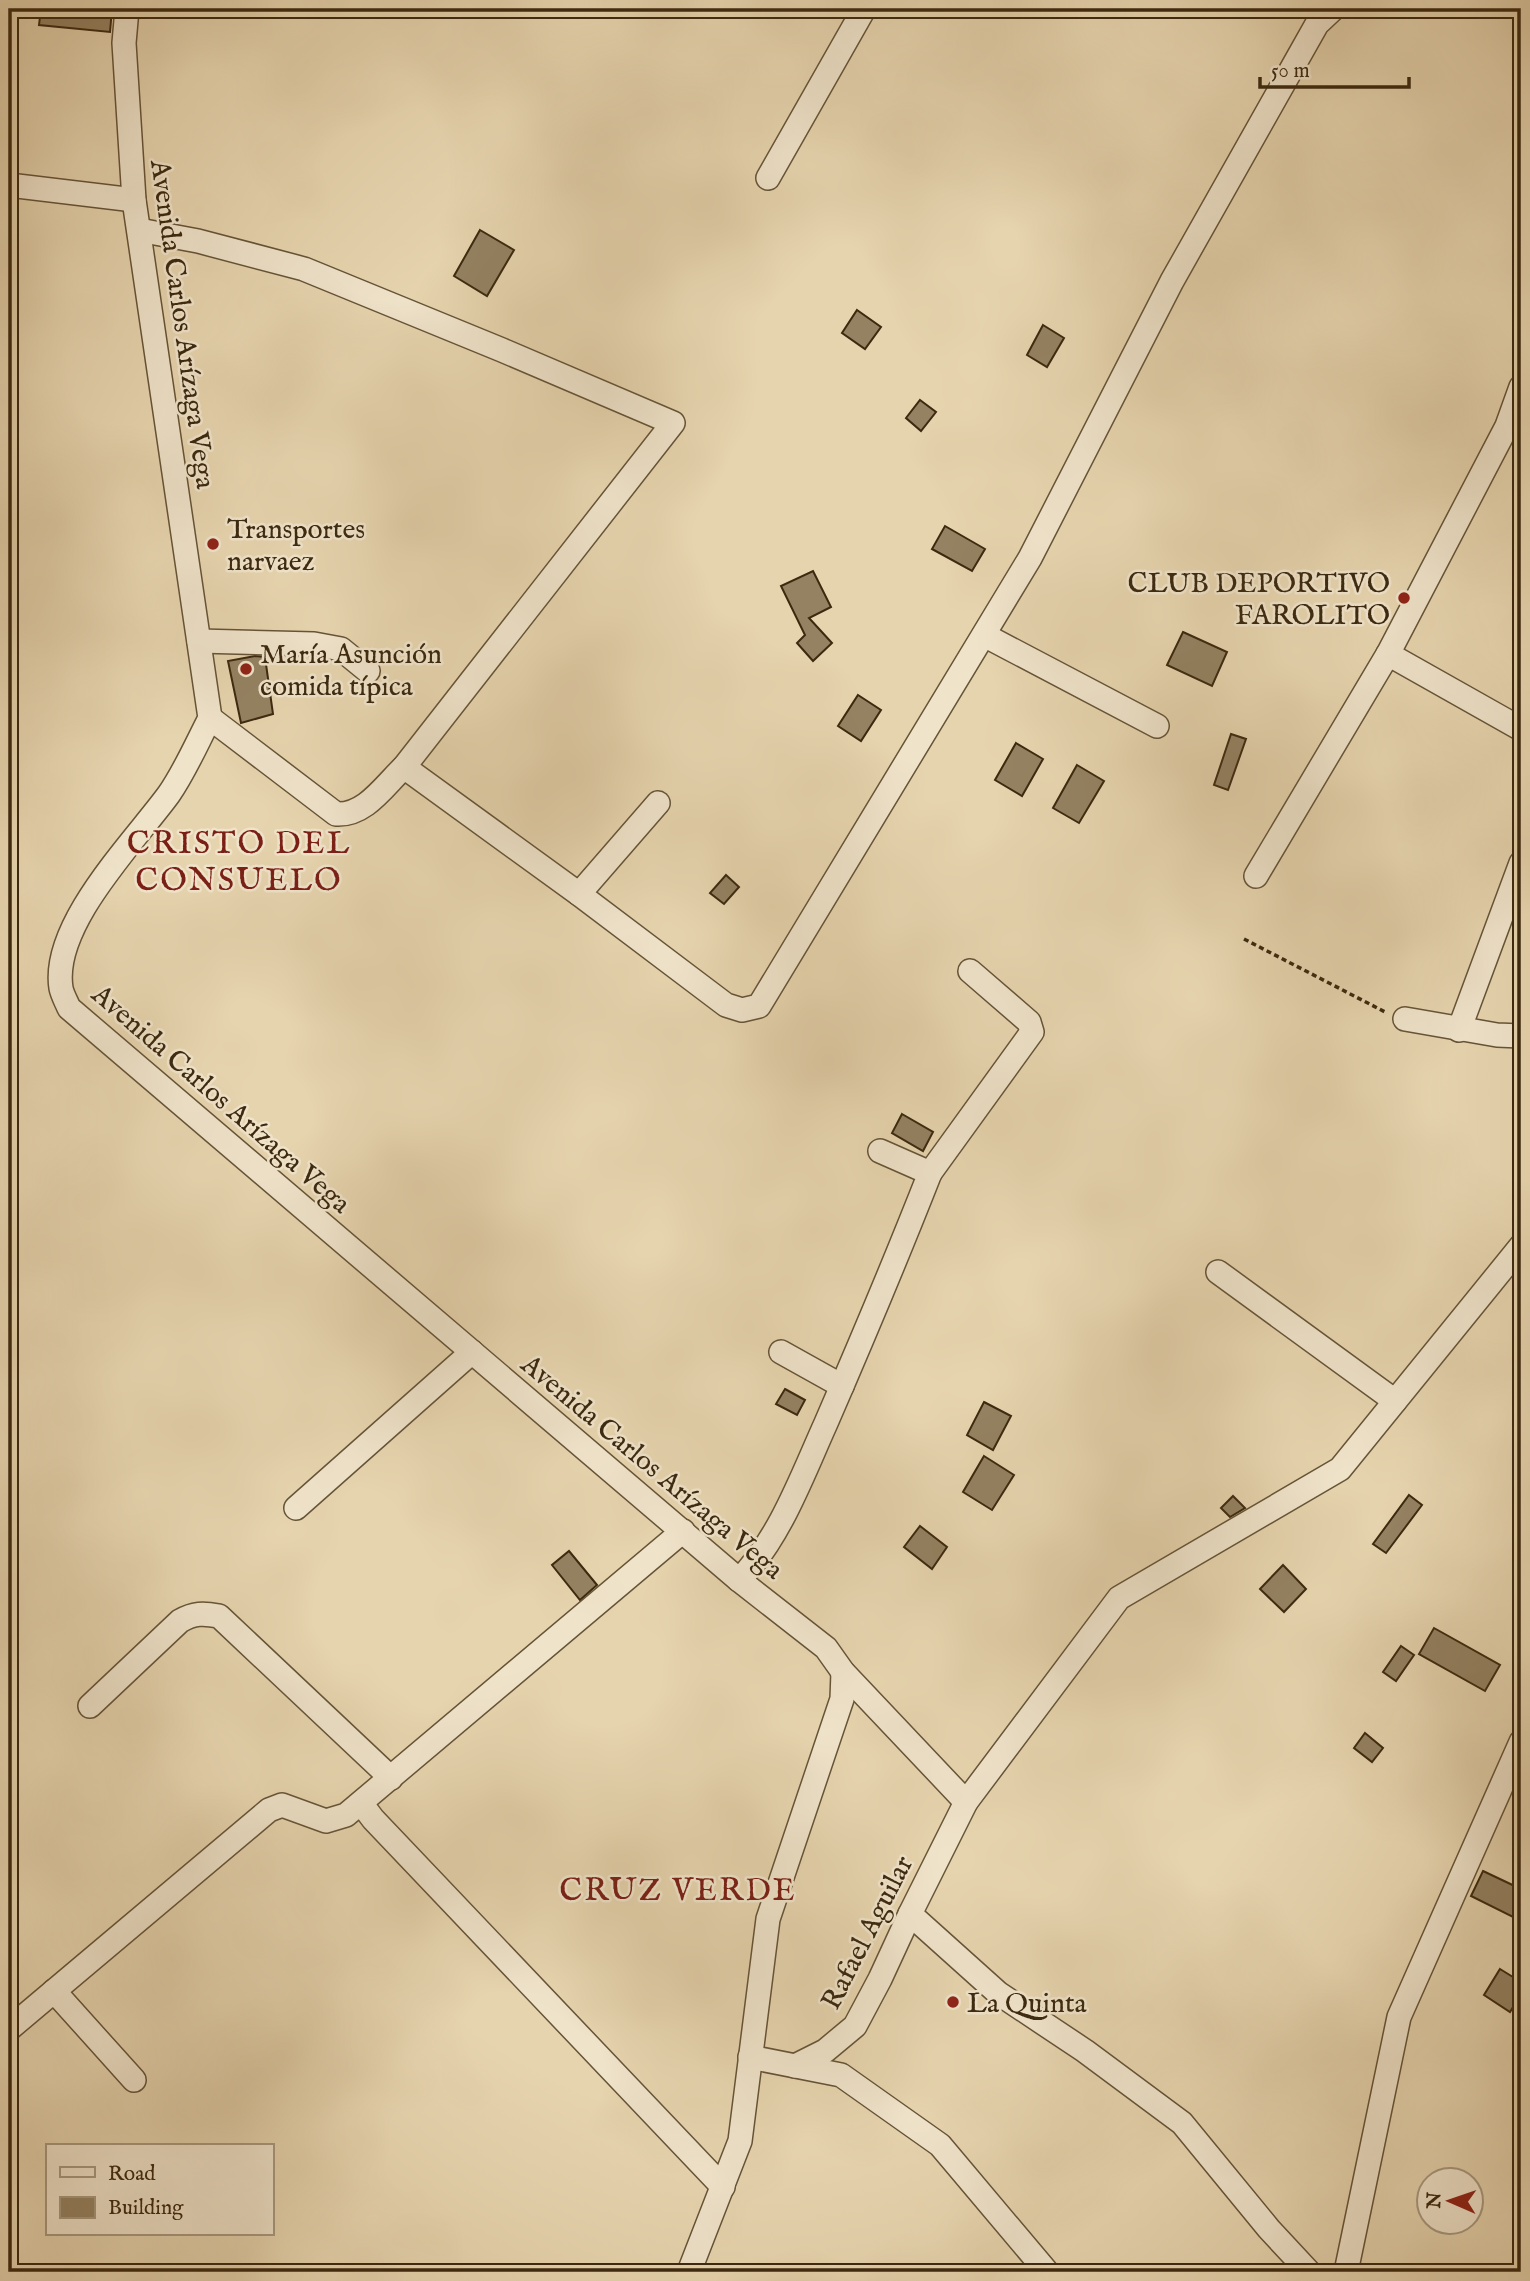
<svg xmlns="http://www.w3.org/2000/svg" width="1530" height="2281" font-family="'IM FELL English',serif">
<rect width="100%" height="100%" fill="#e6d4ae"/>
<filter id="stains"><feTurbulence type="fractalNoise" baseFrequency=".00286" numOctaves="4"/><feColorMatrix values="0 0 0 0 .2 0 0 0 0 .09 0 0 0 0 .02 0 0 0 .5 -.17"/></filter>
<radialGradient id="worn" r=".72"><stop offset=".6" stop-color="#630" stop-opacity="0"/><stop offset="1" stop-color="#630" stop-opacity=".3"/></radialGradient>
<g fill="#948262" stroke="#3c290f" stroke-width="2">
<path d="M41,9H112L110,32L39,25Z"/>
<path d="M480,230L514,250L487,296L454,276Z"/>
<path d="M857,310L881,327L865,349L842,333Z"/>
<path d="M1043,325L1064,338L1047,367L1027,355Z"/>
<path d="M920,400L936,412L921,431L906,418Z"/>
<path d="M945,526L985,549L972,571L932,549Z"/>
<path d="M813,571L831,607L809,618L832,643L813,661L797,643L805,635L781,586Z"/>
<path d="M1183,632L1227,652L1212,686L1167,665Z"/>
<path d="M255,656L265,657L273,714L241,723L228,661Z"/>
<path d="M858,695L881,710L861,741L838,726Z"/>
<path d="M1231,734L1246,739L1228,790L1214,785Z"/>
<path d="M1016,743L1043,759L1022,796L995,780Z"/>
<path d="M1077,765L1104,781L1079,823L1053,808Z"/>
<path d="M726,875L739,887L724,904L710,893Z"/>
<path d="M902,1114L933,1132L923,1151L892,1133Z"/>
<path d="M785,1389L805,1400L797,1415L776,1404Z"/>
<path d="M984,1402L1011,1416L993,1450L967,1435Z"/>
<path d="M984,1456L1014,1475L992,1510L963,1492Z"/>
<path d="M1409,1495L1422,1505L1386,1553L1373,1544Z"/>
<path d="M1233,1496L1245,1508L1230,1517L1221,1508Z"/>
<path d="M920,1526L947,1547L932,1569L904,1547Z"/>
<path d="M569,1551L597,1585L580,1600L552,1565Z"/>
<path d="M1283,1565L1306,1589L1284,1612L1260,1589Z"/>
<path d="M1434,1628L1500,1665L1485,1691L1419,1654Z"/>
<path d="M1401,1646L1414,1655L1396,1681L1383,1672Z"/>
<path d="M1365,1733L1383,1748L1372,1762L1354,1748Z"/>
<path d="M1483,1871L1521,1889V1921L1471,1896Z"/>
<path d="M1500,1969L1521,1982V1994L1510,2012L1484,1995Z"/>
</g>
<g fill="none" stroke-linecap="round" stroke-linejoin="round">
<defs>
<g id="minor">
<path d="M127,9L124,43L134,200L210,718C197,743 185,771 169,794C134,842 51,925 61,988C62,994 66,1001 69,1008L739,1580L826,1648L843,1672L966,1802"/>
<path d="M768,178L864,9"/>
<path d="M9,185L134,200"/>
<path d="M139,230L198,241L304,269L502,350L673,423L404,767"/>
<path d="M984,635L1157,726"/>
<path d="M199,641L314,644L341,649L368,671"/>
<path d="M1388,654L1521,729"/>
<path d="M210,718L336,814C365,816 384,786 404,767L579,894L726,1005L742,1010L759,1006L1030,558L1172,281L1317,24L1333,9"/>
<path d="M1256,876L1388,654L1507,426L1521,387"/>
<path d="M579,894L658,803"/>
<path d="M1405,1019L1497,1035L1521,1036"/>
<path d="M1459,1030L1521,863"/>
<path d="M930,1173L1032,1032L1029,1022L970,971"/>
<path d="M1218,1272L1395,1401"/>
<path d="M781,1352L842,1386"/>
<path d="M296,1508L472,1352"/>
<path d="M739,1580C780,1538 802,1476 826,1423C862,1340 897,1257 930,1173L880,1151"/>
<path d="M90,1706L180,1621C194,1613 203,1613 219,1616L391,1778"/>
<path d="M361,1803L373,1819L723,2187"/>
<path d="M910,1914L998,1993L1085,2051L1182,2123L1269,2229L1309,2272"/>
<path d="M54,1991L134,2080"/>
<path d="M9,2029L269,1810L282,1805L326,1821L346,1815L683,1531"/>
<path d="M750,2057L841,2075L940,2145L1047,2272"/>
<path d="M795,2066L825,2051L855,2026L880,1979L910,1914L966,1802L1119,1598L1340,1469L1521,1246"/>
<path d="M689,2272L740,2141L768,1919L842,1699L843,1672"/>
<path d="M1346,2272L1399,2017L1521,1742"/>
</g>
</defs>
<use href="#minor" stroke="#665437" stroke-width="26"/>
<path stroke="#3c290f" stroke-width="3.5" stroke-dasharray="5 3.5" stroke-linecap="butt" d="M1244,939L1387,1013"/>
<use href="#minor" stroke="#efe3ca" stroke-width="23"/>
</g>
<g fill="#8f2418" stroke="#efe3ca" stroke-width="2.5">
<circle cx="213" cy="544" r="7"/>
<circle cx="1404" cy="598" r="7"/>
<circle cx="246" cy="669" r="7"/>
<circle cx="953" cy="2002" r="7"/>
</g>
<g text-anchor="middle" stroke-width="5" stroke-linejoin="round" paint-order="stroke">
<g font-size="28" fill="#3c290f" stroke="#efe3ca">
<text transform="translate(184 324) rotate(82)" y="10">Avenida Carlos Arízaga Vega</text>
<text transform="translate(222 1098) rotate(41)" y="10">Avenida Carlos Arízaga Vega</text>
<text transform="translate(653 1466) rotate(40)" y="10">Avenida Carlos Arízaga Vega</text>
<text transform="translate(866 1932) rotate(-63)" y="10">Rafael Aguilar</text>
</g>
<g font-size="28" fill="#3c290f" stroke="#efe3ca" text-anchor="start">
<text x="227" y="538">Transportes<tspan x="227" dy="32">narvaez</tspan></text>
<text x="1390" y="592" text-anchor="end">CLUB DEPORTIVO<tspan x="1390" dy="32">FAROLITO</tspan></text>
<text x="260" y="663">María Asunción<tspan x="260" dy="32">comida típica</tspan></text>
<text x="967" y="2012">La Quinta</text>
</g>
<g font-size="32" letter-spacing="2" fill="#7a1f14" stroke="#efe3ca">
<text x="239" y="853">CRISTO DEL<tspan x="239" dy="37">CONSUELO</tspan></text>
<text x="678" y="1900">CRUZ VERDE</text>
</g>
</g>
<rect width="1530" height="2281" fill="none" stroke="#e6d4ae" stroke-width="35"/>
<rect x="10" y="10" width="1509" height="2260" fill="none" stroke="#3c290f" stroke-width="3.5"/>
<rect x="18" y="18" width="1495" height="2246" fill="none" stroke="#3c290f" stroke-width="2"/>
<rect x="46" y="2144" width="228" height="91" fill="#efe3ca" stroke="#a7997f" stroke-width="2"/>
<rect x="60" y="2167" width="35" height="10" fill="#efe3ca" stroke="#a7997f" stroke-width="2"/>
<text x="108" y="2180" font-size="21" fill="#3c290f">Road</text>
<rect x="60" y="2197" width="35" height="21" fill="#948262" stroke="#a7997f" stroke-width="2"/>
<text x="108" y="2214" font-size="21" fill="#3c290f">Building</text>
<g transform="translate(1450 2201) rotate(272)"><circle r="33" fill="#efe3ca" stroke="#a7997f" stroke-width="2"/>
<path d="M0-5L12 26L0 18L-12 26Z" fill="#8f2418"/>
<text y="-10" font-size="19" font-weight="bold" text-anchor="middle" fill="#3c290f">N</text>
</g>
<path d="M1260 77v10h149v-10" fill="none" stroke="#3c290f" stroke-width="3.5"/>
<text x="1271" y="77" font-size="21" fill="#3c290f" stroke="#efe3ca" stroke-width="5" paint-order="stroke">50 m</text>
<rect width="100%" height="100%" filter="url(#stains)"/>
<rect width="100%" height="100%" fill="url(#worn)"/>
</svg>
